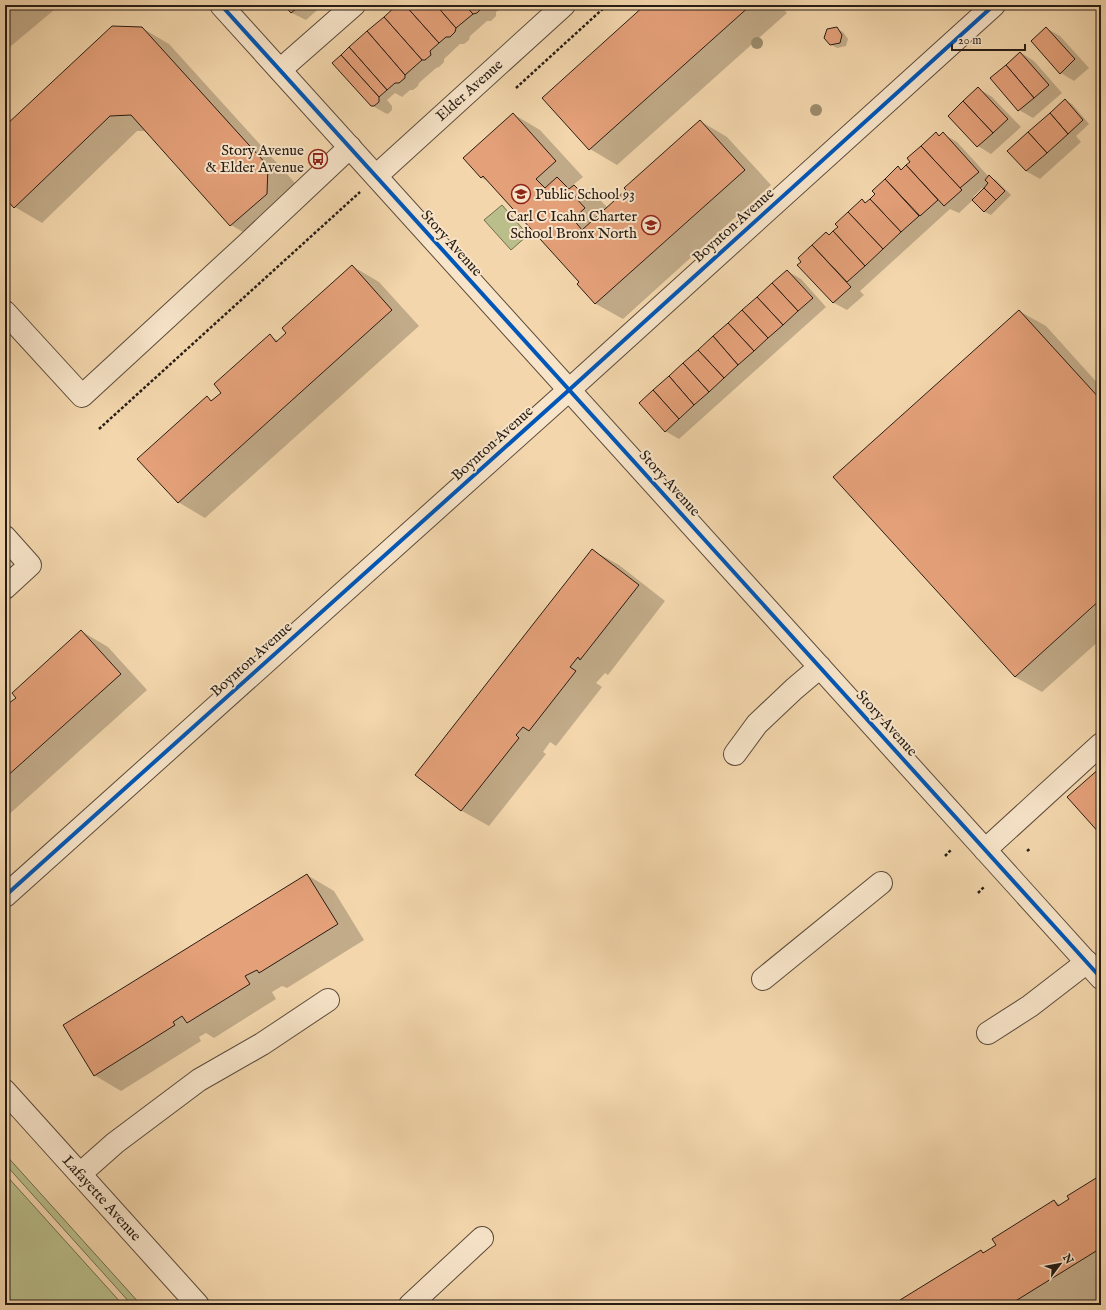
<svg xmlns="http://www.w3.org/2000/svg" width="1106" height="1310" font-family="'IM FELL English',serif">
<rect width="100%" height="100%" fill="#f3d6ac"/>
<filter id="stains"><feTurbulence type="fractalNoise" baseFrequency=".005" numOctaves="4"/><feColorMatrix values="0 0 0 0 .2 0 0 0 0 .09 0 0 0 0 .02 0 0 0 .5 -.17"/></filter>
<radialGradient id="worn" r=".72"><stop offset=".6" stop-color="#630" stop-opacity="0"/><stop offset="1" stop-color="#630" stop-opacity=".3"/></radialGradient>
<g fill="#b9be8b" stroke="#706e50">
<path d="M502,205L528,235L511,250L484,220Z"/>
<path d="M5,1154L141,1305H132L5,1164Z"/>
<path d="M5,1174L123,1305H5Z"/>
</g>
<g fill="#0003" fill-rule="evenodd">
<path d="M5,5H60L5,51Z"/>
<path d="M285,5H323L306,20L292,13Z"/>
<path d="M398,5H504L496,12V16L491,21H487L470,36L469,40L464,44H460L444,59V62L439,67L436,68L419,83L418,86L413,90H410L402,97L395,93L387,100L392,106V110L388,114L385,113L371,105Z"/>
<path d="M647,5H780L787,13L617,165L590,149Z"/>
<path d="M142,28L169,44L295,183L294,210L258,241L231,225L146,131H137L42,223L15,207L5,197V127Z"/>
<path d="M836,28L843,32L848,39L846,46L837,48L830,44Z"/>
<path d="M1046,28L1060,36L1089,68L1074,81L1061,73Z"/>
<path d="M1021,53L1034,61L1062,93L1033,118L1019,110Z"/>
<path d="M979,89L992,97L1021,127L991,154L978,146L949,116Z"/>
<path d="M1065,100L1072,104L1089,124L1076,136L1081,142L1040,179L1026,171Z"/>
<path d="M513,114L540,130L583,177L573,185L601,201L608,208L700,121L727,137L771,185L623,319L596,304L578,284L580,282L491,183L482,178L464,158Z"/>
<path d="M936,134L940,136L943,134L957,142L989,177L996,180L1011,195L991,215L985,212L973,200L959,213L950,209L860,291L864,295L847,310L834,303L799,265L802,262L799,258L826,233L830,235L839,227L862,200L867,203L877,194L873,191L898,168L902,170L912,162ZM982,188L984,189L975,199L973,197Z"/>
<path d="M352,266L379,282L419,326L205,518L178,502L207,398L213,401L222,393L270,336L279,341Z"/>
<path d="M787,271L801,279L826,307L679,439L665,431Z"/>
<path d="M1019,311L1046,326L1101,387V639L1042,692L1015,677Z"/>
<path d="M592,550L619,565L665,601L608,675L605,673L596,683L602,687L556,746L550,742L543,752L546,754L489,826L462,811L416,775Z"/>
<path d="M81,631L108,647L147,690L5,818V703L8,705L17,698Z"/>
<path d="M307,875L334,891L364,940L287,988L282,986L272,992L276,999L214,1038L206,1033L199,1037L201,1041L121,1091L94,1075Z"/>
<path d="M1101,1176V1305H905L981,1251L985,1254L998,1245L1054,1201L1061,1205Z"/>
</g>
<g fill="#e4a079" stroke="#281d15">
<path d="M5,5H14L5,13Z"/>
<path d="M284,5H301L291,13Z"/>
<path d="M397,5H405L439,43L430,51L431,55L425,60H422L384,17Z"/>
<path d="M405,5H436L456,28L455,32L450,37H446L439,43Z"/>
<path d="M436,5H465L473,14L456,28Z"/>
<path d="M465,5H482V8L477,13L473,14Z"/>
<path d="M645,5H751L589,150L542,98Z"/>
<path d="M384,17L422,60L405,75L367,31Z"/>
<path d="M112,26L142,27L268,166L267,194L230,226L131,115L110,116L14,208L5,198V126Z"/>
<path d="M837,27L842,35L840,43L830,45L824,38L827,29Z"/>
<path d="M1046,27L1075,59L1060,74L1031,41Z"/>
<path d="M367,31L405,75V78L399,83H395L387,90L349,47Z"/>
<path d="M349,47L387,90L379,97L341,55Z"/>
<path d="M1020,52L1049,85L1034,98L1006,65Z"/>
<path d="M341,55L379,97V102L374,106H371L332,63Z"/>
<path d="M1006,65L1034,98L1018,111L990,78Z"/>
<path d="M978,87L1008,119L993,133L963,101Z"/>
<path d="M1065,99L1083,120L1068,134L1050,113Z"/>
<path d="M963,101L993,133L977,147L948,116Z"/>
<path d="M513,113L556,161L536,179L545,188L557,177L569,189L574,185L581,192L575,197L585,208L573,219L582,230L626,190L624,188L700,120L745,170L595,304L577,284L579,282L483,176L481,178L463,158Z"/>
<path d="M1050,113L1068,134L1047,153L1028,132Z"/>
<path d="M936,132L939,136L943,132L979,172L960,188L921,146Z"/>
<path d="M1028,132L1047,153L1026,171L1007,151Z"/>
<path d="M921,146L962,190L944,206L906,165L910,162L907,158Z"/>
<path d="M906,165L938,200L920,216L885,179L898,166L901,170Z"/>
<path d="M989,175L1005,191L996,200L984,188L988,183L985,180Z"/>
<path d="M885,179L919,216L901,232L870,199L875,194L872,191Z"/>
<path d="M984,188L996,200L984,212L972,200Z"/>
<path d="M862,199L865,203L870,199L901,232L883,249L848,212Z"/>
<path d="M848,212L883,249L865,266L833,231L838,227L835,224Z"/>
<path d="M833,231L865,266L847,282L812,245L826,232L829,235Z"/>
<path d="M812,245L851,287L833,303L797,265L801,262L798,258Z"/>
<path d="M1101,250V258L1097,254Z"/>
<path d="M352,265L392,310L178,503L137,459L207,396L211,401L221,393L214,384L270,334L276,342L286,333L282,328Z"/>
<path d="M787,270L813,298L798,311L772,283Z"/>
<path d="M772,283L798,311L783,325L757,297Z"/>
<path d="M757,297L783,325L768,338L742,310Z"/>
<path d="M742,310L768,338L754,351L728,323Z"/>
<path d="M1019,310L1101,400V599L1015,677L833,477Z"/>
<path d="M728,323L754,351L738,365L713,336Z"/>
<path d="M713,336L738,365L724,378L698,350Z"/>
<path d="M698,350L724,378L709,392L683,363Z"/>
<path d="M683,363L709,392L694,405L669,376Z"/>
<path d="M669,376L694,405L679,419L653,390Z"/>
<path d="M653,390L679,419L665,432L639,403Z"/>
<path d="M592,549L639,585L580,660L578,657L570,667L576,671L529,731L523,727L516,735L519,738L461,811L415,775Z"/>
<path d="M81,630L121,674L5,778V706L16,698L12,693Z"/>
<path d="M1101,767V835L1067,797Z"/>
<path d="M307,874L338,924L259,973L257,970L245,976L250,984L187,1023L182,1016L173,1022L175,1025L94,1076L63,1025Z"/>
<path d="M1101,1175V1248L1009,1305H903L900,1300L981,1250L983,1253L996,1245L992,1239L1054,1200L1058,1206L1069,1199L1067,1196Z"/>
</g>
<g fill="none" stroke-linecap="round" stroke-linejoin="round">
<defs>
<g id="minor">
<path d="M221,5L1101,978"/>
<path d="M280,70L354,5"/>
<path d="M376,176L564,5"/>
<path d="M5,312L82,396L247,244L350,147"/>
<path d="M5,537L30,565L5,588"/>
<path d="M735,754L757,724L794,689L820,667"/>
<path d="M985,850L1101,744"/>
<path d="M5,896L569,390L994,5"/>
<path d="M763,979L881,883"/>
<path d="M988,1033L1030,1006L1087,962"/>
<path d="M5,1091L198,1305"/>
<path d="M80,1174L115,1143L199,1080L262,1044L328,1000"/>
<path d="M410,1305L482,1238"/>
</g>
</defs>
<use href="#minor" stroke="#5b4b3b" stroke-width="24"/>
<g stroke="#281d15" stroke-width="2.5" stroke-dasharray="3 2" stroke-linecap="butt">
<path d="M516,88L607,5"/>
<path d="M99,429L360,192"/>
<path d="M1027,851L1031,848"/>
<path d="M945,856L952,849"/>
<path d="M978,893L984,887"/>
</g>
<use href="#minor" stroke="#f7e4c9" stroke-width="22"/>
<defs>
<g id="cycleway">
<path d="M221,5L1101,978"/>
<path d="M5,896L569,390L994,5"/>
</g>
</defs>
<use href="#cycleway" stroke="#f7e4c9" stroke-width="6"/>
<use href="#cycleway" stroke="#0057b8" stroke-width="4"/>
</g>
<g fill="#9c8b6c">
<circle cx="757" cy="43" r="6"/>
<circle cx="816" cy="110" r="6"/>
</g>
<defs>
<symbol id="bus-ring" viewBox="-11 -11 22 22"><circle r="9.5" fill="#f7e4c9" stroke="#8f2418" stroke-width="1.5"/><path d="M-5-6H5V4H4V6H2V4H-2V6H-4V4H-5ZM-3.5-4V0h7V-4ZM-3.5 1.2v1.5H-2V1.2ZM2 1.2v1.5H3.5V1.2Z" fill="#8f2418"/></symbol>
<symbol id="school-ring" viewBox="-11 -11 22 22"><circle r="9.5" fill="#f7e4c9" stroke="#8f2418" stroke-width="1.5"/><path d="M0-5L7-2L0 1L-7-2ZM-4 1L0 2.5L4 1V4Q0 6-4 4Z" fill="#8f2418"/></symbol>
</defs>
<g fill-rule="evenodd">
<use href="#bus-ring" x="307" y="148" width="22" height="22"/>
<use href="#school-ring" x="510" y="183" width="22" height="22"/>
<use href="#school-ring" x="640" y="214" width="22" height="22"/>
</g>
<g text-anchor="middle" stroke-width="4" stroke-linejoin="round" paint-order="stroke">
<g font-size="15" fill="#281d15" stroke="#f7e4c9">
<text transform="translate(469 90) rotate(-42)" y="5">Elder Avenue</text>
<text transform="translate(733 225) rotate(-42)" y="5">Boynton Avenue</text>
<text transform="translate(452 243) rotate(48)" y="5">Story Avenue</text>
<text transform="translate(492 443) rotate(-42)" y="5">Boynton Avenue</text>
<text transform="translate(670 483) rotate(48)" y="5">Story Avenue</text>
<text transform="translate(251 659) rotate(-42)" y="5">Boynton Avenue</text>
<text transform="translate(887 723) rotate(48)" y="5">Story Avenue</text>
<text transform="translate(102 1198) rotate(48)" y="5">Lafayette Avenue</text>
</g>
<g font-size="15" fill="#281d15" stroke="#f7e4c9" text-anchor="end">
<text x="304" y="155">Story Avenue<tspan x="304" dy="17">&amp; Elder Avenue</tspan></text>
<text x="535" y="199" text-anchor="start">Public School 93</text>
<text x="637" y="221">Carl C Icahn Charter<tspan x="637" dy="17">School Bronx North</tspan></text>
</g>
</g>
<rect width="1106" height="1310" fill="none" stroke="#f3d6ac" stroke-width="20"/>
<rect x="6" y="6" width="1094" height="1298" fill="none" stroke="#281d15" stroke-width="2"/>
<rect x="10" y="10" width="1086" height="1290" fill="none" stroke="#281d15"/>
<g transform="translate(1060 1264) rotate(58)" stroke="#f7e4c9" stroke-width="3" paint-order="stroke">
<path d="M0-3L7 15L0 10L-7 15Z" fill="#281d15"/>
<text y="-6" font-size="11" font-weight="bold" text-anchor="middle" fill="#281d15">N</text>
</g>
<path d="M952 44v6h73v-6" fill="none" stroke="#281d15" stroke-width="2"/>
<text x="958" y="44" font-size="12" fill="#281d15" stroke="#f7e4c9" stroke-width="3" paint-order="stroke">20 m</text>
<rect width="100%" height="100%" filter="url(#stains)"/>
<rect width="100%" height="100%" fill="url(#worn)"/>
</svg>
